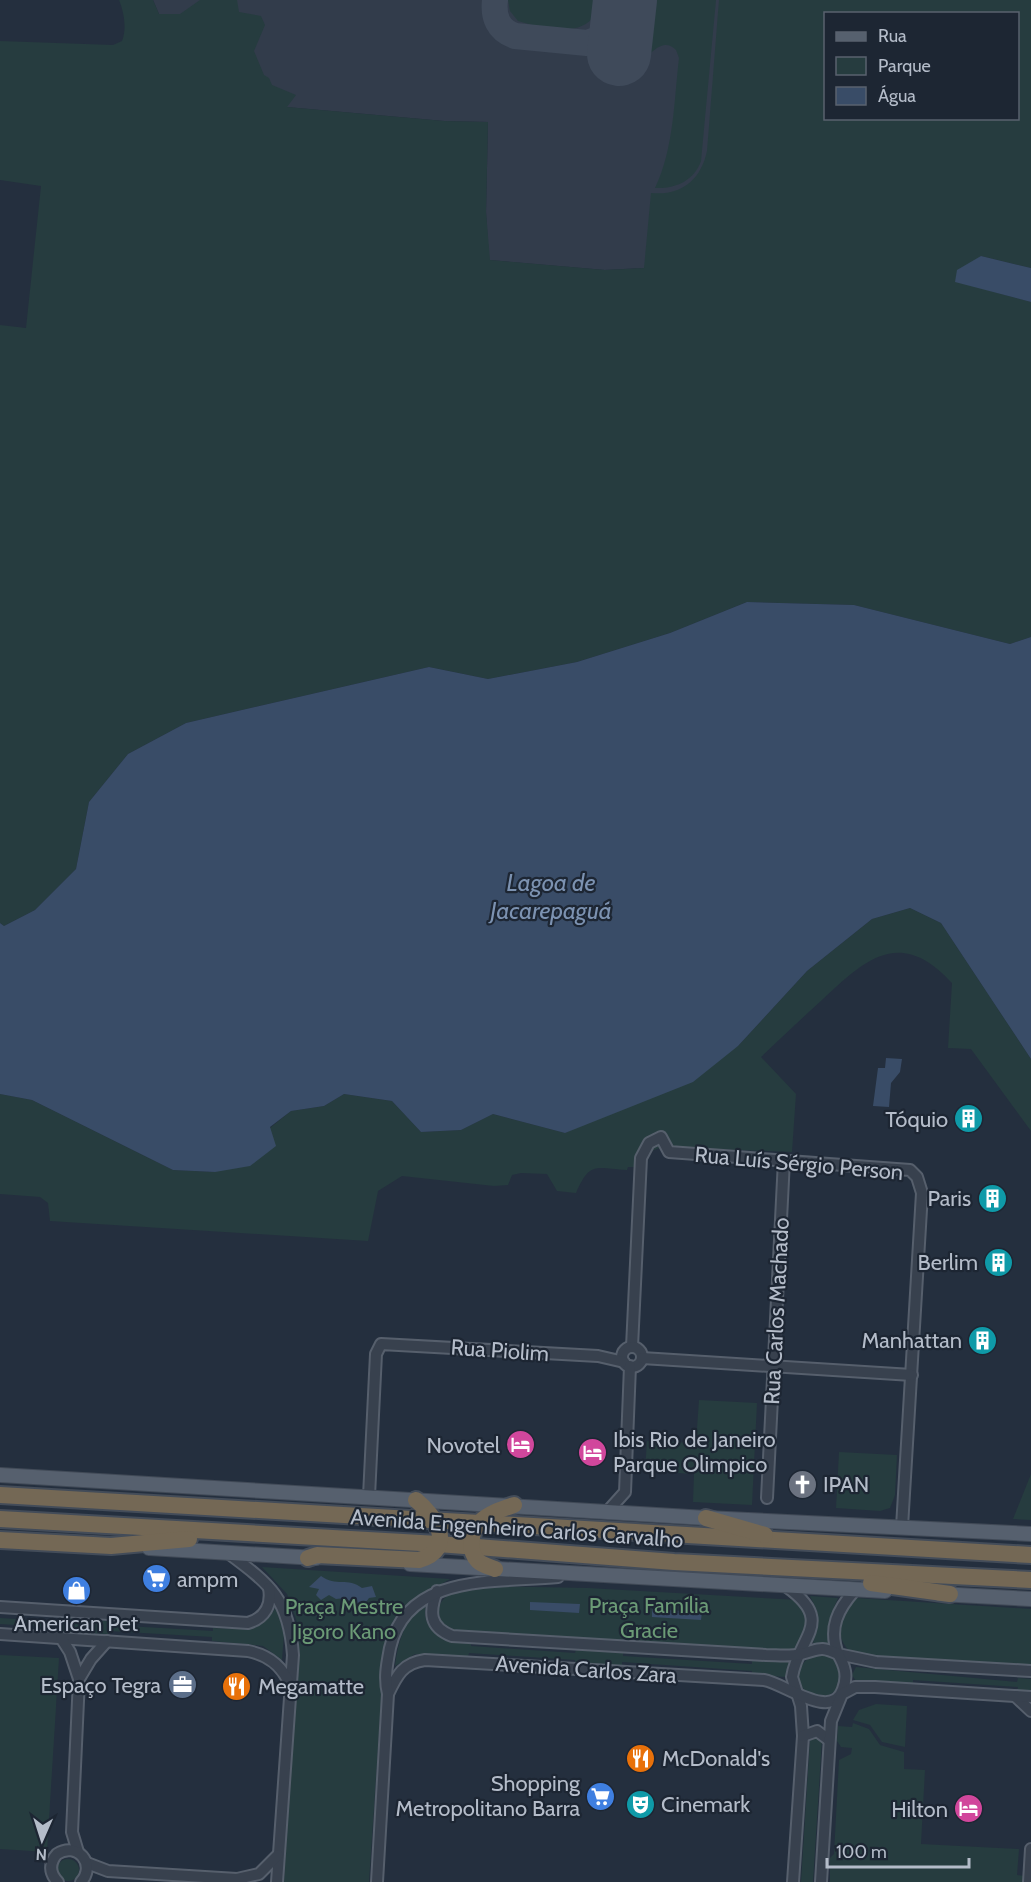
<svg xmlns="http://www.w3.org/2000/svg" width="1031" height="1882" font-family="Cabin,sans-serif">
<rect width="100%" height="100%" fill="#242f3e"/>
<path fill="#323c4b" d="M153,0H741L720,179L644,268L605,270L489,260L486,212L488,122L444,121L286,107L159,14Z"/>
<g fill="#263c3f" fill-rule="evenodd">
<path d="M119,0H153L159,14H180L200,0H237L239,12L261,16L265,25L254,51L264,75L269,78L272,85L296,95L287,107L444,121L488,122L486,212L490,260L605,270L644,268L651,193C681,196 701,180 707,151L719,0H1031V268L981,256L955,281L1031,302V637L1010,644L854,605L747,602L670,633L577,662L488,679L429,667L186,723L128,754L89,802L76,869L35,910L4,926L0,923V325L26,328L41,186L0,180V41L113,45L122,41C127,29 124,12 119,0ZM826,14H1018V118H826Z"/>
<path d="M508,0H600C593,41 549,30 518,21L510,11Z"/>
<path d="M652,0H716L701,161C694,181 675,189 655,188C674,149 674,100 679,58L676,50C665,38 654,50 646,57Z"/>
<path d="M910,908L941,923L1031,1059V1131L971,1049L948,1048L952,983C901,927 866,958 822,1000C801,1019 781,1038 761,1057L796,1094L792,1152L662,1147L649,1152L637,1167H628L627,1170C595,1168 590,1161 576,1193L557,1191L547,1174L521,1173L512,1175L508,1185L494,1186L402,1176L378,1191L368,1241L50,1221L48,1203L40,1197L0,1194V1094L32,1100L173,1170L215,1172L291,1111L324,1106L344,1094L392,1101L421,1132L461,1130L493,1114L565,1133L738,1046L807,971L872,919Z"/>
<path d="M699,1400L757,1403L752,1505L693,1502L694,1474L645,1471L647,1441L696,1443Z"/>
<path d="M839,1452L897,1455L895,1495L890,1508L880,1511L836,1508Z"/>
<path d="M1031,1474V1520L1013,1519Z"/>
<path d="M262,1567L450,1579L409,1603L395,1620L385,1643L369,1882H284L299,1628L287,1594Z"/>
<path d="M484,1586L588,1588L798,1600C809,1614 812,1646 790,1651L453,1631L441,1625L438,1608C446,1589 466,1589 484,1586Z"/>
<path d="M810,1596L838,1598L831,1615V1645L813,1644L817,1611Z"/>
<path d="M856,1598L1031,1609V1666L854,1654C832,1641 840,1613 856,1598Z"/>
<path d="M427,1601C417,1632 448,1641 471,1643V1646L575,1653L576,1650L623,1652V1656L752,1664V1660L789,1662L786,1677L752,1675V1671L622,1662V1666L575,1663V1660L469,1653L468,1657L415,1654L395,1666C399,1638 404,1621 427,1601Z"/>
<path d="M276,1606L284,1634L282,1660L263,1646L212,1641V1637L109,1631L108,1634L62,1632L61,1628L0,1624V1618L61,1622L62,1618L109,1621V1625L213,1631V1628C239,1629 264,1633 276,1606Z"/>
<circle cx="820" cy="1676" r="21"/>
<path d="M0,1655L59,1658L47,1852L0,1849Z"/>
<path d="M856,1667L1017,1682L1018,1678L1031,1679V1692L1017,1691L1018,1687L913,1680V1685L856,1681L852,1675Z"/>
<path d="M876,1704L907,1706L905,1747L882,1742L870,1725L853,1720L859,1710Z"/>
<path d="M853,1723L869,1729L880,1745L904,1752V1769L925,1770L921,1844L1019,1849L1017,1875L1025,1876V1882H830V1858L834,1854L839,1760L851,1754L852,1748L841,1747L837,1741L838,1726L852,1727Z"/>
<path d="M816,1735L822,1739L813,1882H801L810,1740Z"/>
<circle cx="68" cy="1870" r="11"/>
</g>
<g fill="#394c67">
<path d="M981,256L1031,268V302L955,282L957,270Z"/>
<path d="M747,602L854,605L1010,644L1031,637V1059L941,923L910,908L872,919L807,971L738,1046L693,1082L565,1133L493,1114L461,1130L421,1132L392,1101L344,1094L324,1106L291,1111L270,1127L276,1146L250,1166L215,1172L173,1170L32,1100L0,1094V923L4,926L35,910L76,869L89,802L128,754L186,723L429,667L488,679L577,662L670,633Z"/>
<path d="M886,1058L902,1059L900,1072L891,1083L889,1107L873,1106L878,1068H885Z"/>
<path d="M321,1576C336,1587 348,1577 362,1588L372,1586L376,1597L369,1598L361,1609L345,1598L336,1599L329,1595L321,1600L316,1595L319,1589L309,1587Z"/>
<path d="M530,1602L580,1604L579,1613L530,1610Z"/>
<path d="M652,1609L702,1612L701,1620L652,1617Z"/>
</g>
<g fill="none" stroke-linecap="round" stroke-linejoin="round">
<path stroke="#3f4a5a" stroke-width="26" d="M495,0C493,17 498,30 515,36L587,43L604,37L623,18"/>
<path stroke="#3f4a5a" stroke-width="64" d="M619,54L625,0"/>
<defs>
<g id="minor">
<path d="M632,1347L641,1158L649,1143L661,1137L669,1152L910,1170L917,1177L922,1193L902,1527"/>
<circle cx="632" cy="1357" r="10"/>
<path d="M642,1358L912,1375"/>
<path d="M369,1496L376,1354L381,1344L598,1356L624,1362"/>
<path d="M767,1498L784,1160"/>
<path d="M607,1512L625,1492L630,1366"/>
<path d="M228,1553C271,1585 289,1599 293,1655L277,1882"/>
<path d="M787,1587C836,1622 798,1637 792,1677L801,1706L803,1736L793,1882"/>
<path d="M855,1590C838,1609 828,1628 838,1654L876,1662L1031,1671"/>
<path d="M0,1607L248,1623C265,1618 272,1605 269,1588"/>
<path d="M0,1634L248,1651C268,1655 282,1665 290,1685"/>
<path d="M61,1638L70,1652L79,1679L72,1832L78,1852"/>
<path d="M79,1679L91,1659L107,1641"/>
<path d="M388,1694C397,1675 403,1663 425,1660L764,1680C784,1683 832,1722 843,1689C848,1676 845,1666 838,1654C819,1645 819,1650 801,1654C790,1657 777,1655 766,1655L452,1636C429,1627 429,1612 437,1591"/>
<path d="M1015,1696L1031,1711"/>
<path d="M803,1736L817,1731L829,1740"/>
<path d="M87,1863L108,1871L237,1879L259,1874L278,1855"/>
<path d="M58,1882C49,1873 49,1863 57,1854C77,1841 97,1864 81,1882"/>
<path d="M377,1882L388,1694C384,1678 387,1664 390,1648C407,1572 498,1583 558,1577"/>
<path d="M821,1882L831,1721L842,1694L855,1687H875L1031,1697"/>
<path d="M1029,1882L1031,1849"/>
</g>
<g id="major">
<path d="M0,1475L706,1518L1031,1534"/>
<path d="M149,1548L316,1558"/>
<path d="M410,1564L885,1591"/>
<path d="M940,1594L1031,1599"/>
</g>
<g id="highway">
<path d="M0,1495L1031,1555"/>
<path d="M706,1518L765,1535"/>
<path d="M0,1519L438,1544L674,1562L1031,1580"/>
<path d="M0,1540L111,1546L189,1539"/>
<path d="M308,1558L317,1555L419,1560C457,1549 436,1516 416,1500"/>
<path d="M495,1569C490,1567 482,1565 478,1561C468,1551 470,1531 480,1522C489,1513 502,1509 514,1505"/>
<path d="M871,1583L950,1594"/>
</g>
</defs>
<use href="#minor" stroke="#565f6c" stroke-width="14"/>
<use href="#major" stroke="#414a57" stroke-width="16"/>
<use href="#highway" stroke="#434c59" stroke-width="20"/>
<use href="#minor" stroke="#38414e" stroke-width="10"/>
<use href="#major" stroke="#56606e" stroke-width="14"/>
<use href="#highway" stroke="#746855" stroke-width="16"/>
</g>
<defs>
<symbol id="building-disc" viewBox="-11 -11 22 22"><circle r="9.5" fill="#0f9aa8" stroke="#1d2633"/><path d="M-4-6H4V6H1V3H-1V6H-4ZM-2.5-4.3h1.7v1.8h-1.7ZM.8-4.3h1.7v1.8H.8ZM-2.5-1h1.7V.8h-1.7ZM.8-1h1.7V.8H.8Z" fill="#fff"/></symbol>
<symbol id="hotel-disc" viewBox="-11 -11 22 22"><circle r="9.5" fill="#d1479c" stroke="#1d2633"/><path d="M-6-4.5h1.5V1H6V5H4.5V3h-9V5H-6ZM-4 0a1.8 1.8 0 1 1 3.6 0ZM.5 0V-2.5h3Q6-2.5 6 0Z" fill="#fff"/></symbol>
<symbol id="church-disc" viewBox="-11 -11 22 22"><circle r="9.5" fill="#6b7280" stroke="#1d2633"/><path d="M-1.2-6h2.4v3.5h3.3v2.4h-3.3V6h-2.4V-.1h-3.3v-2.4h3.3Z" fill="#fff"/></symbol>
<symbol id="supermarket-disc" viewBox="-11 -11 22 22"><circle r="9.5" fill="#3f7fe0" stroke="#1d2633"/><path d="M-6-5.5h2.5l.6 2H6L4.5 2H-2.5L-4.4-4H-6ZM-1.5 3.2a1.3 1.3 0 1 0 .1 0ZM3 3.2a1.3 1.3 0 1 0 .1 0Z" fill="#fff"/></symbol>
<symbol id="shop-disc" viewBox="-11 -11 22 22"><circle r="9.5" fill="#3f7fe0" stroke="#1d2633"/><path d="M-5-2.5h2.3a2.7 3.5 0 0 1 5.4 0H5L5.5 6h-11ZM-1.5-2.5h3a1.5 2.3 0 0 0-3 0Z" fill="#fff"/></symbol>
<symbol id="office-disc" viewBox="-11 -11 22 22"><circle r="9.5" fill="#5c6f8a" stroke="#1d2633"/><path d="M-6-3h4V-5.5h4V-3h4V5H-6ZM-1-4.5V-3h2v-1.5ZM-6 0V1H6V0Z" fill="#fff"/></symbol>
<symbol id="restaurant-disc" viewBox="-11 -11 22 22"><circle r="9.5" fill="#e8710a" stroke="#1d2633"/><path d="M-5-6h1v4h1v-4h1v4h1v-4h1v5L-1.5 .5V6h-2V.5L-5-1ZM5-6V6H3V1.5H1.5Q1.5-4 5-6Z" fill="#fff"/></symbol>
<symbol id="theatre-disc" viewBox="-11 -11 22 22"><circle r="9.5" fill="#0f9aa8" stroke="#1d2633"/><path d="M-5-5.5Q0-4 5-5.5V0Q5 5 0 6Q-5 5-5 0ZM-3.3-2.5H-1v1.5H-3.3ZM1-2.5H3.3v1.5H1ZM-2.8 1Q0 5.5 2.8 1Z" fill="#fff"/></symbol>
</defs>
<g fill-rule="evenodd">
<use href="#building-disc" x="952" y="1102" width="33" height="33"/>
<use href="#building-disc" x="976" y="1182" width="33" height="33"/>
<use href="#building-disc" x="982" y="1246" width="33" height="33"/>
<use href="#building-disc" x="966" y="1324" width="33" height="33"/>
<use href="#hotel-disc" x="504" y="1428" width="33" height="33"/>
<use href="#hotel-disc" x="576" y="1436" width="33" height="33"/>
<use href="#church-disc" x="786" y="1468" width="33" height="33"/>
<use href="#supermarket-disc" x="140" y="1562" width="33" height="33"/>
<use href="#shop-disc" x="60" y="1574" width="33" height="33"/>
<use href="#office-disc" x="166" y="1668" width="33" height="33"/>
<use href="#restaurant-disc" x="220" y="1670" width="33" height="33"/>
<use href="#restaurant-disc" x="624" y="1742" width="33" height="33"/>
<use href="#supermarket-disc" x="584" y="1780" width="33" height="33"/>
<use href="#theatre-disc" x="624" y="1788" width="33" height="33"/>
<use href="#hotel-disc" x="952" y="1792" width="33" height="33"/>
</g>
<g text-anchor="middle" stroke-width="4.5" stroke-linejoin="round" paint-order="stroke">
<g font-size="22" fill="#b4bcc9" stroke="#1d2633" text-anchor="end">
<text x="948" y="1127">Tóquio</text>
<text x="971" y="1206">Paris</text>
<text x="978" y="1270">Berlim</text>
<text x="962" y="1348">Manhattan</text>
<text x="613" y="1447" text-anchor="start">Ibis Rio de Janeiro<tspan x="613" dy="25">Parque Olimpico</tspan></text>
<text x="500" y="1453">Novotel</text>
<text x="823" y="1492" text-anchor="start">IPAN</text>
<text x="177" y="1587" text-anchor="start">ampm</text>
<text x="76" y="1631" text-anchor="middle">American Pet</text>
<text x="161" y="1693">Espaço Tegra</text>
<text x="258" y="1694" text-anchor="start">Megamatte</text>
<text x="662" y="1766" text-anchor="start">McDonald's</text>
<text x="580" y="1791">Shopping<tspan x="580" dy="25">Metropolitano Barra</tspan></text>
<text x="661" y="1812" text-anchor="start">Cinemark</text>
<text x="948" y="1817">Hilton</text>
</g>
<g font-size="22" fill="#b4bcc9" stroke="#1d2633">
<text transform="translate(799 1163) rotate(5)" y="8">Rua Luís Sérgio Person</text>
<text transform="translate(776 1311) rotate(-87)" y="8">Rua Carlos Machado</text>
<text transform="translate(500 1350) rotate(4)" y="8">Rua Piolim</text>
<text transform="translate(517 1528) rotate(4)" y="8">Avenida Engenheiro Carlos Carvalho</text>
<text transform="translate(586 1669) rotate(4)" y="8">Avenida Carlos Zara</text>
</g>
<g font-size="22" fill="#6b9a76" stroke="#1d2633">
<text x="649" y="1613">Praça Família<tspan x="649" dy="25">Gracie</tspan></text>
<text x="344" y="1614">Praça Mestre<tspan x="344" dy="25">Jigoro Kano</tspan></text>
</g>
<g font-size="24" font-style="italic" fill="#7c92b1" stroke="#1d2633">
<text x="551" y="891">Lagoa de<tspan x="551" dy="28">Jacarepaguá</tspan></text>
</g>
</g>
<rect x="824" y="12" width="195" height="108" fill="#1d2633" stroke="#59626f" stroke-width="1.5"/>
<rect x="836" y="32" width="30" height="9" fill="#56606e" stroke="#59626f" stroke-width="1.5"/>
<text x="878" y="42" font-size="18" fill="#b4bcc9">Rua</text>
<rect x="836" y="57" width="30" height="18" fill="#263c3f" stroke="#59626f" stroke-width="1.5"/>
<text x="878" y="72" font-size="18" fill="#b4bcc9">Parque</text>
<rect x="836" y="87" width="30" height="18" fill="#394c67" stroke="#59626f" stroke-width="1.5"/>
<text x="878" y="102" font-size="18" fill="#b4bcc9">Água</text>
<g transform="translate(42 1840) rotate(183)" stroke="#1d2633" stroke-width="4.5" paint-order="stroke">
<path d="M0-4.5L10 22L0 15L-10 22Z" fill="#b4bcc9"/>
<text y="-9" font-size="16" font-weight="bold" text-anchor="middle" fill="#b4bcc9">N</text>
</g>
<path d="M827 1858v9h142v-9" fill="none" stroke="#b4bcc9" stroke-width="3"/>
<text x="836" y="1858" font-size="18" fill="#b4bcc9" stroke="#1d2633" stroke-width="4.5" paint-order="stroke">100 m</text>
</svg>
